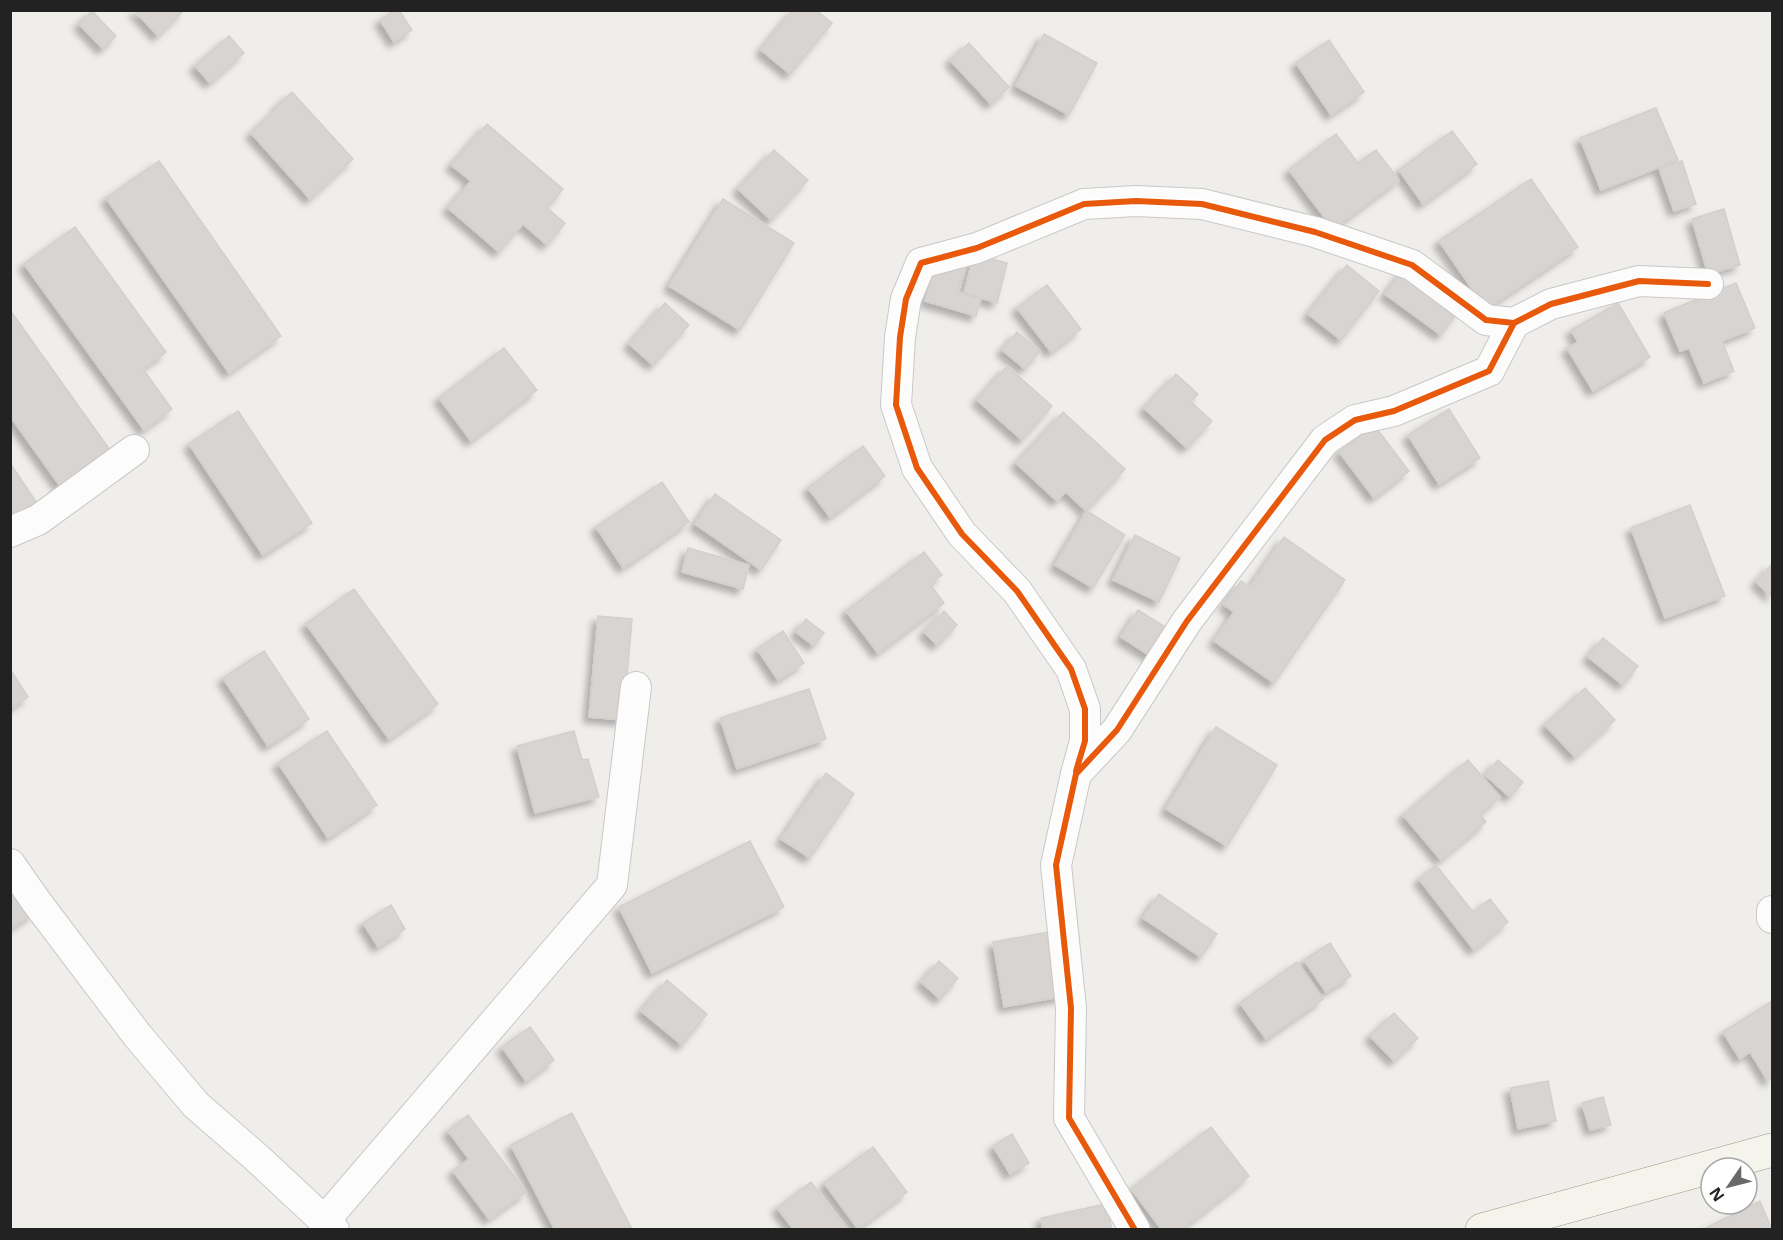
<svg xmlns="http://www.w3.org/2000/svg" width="1783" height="1240" font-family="'Open Sans',sans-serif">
<defs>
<filter id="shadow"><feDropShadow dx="-5.5" dy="5.5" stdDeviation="3" flood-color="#0004"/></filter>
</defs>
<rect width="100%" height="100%" fill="#f0eeeb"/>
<g fill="#d7d4d2" stroke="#d3d0cc" stroke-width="1.5" filter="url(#shadow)">
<path d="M134,10H184L158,36Z"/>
<path d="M395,10H399L412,30L394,42L380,20Z"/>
<path d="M793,10H816L832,23L790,74L761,50Z"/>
<path d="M92,11L116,36L103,49L79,24Z"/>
<path d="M1044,34L1097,63L1069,115L1016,86Z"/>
<path d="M229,36L244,53L210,83L195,66Z"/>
<path d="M1329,40L1364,92L1331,115L1296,63Z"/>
<path d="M969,43L1009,87L991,104L950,60Z"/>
<path d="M292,92L353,159L310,199L251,133L278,107L277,106Z"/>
<path d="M1656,108L1678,160L1601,190L1580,138Z"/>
<path d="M487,124L563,189L547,208L565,223L547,245L523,224L499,252L448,208L471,181L451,165Z"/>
<path d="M1452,131L1477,164L1423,204L1399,170Z"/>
<path d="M1336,134L1358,163L1376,150L1399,180L1333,229L1289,170Z"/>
<path d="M774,150L808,180L771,220L738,189Z"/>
<path d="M159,161L281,336L229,373L106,198Z"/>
<path d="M1682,161L1696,204L1674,211L1659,168Z"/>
<path d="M1531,179L1578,247L1486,309L1439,241Z"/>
<path d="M723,199L794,243L740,330L669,286Z"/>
<path d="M1724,209L1740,265L1708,274L1692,219Z"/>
<path d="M75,227L166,352L143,369L172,409L144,430L24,264Z"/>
<path d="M974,254L1007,263L997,303L964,293Z"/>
<path d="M936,262L964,270L958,292L981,299L976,316L925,301Z"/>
<path d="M1347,265L1379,291L1341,340L1308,314Z"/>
<path d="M1404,269L1459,310L1441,335L1385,294Z"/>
<path d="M1736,283L1755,328L1722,341L1734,371L1704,383L1689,348L1680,351L1664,313Z"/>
<path d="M1047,285L1081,329L1051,352L1017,308Z"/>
<path d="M665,303L689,325L653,365L629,344Z"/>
<path d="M1618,303L1650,357L1593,391L1567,348L1578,342L1571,330Z"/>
<path d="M10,310L110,450L60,486L10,416Z"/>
<path d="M1017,332L1040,351L1025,369L1002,350Z"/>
<path d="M504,348L537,390L471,441L439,398Z"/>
<path d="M1007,366L1052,406L1022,440L977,400Z"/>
<path d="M1176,374L1198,394L1191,402L1212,421L1187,448L1144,408Z"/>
<path d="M1449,409L1480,458L1439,484L1408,435Z"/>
<path d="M238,411L312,523L263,555L189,444Z"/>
<path d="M1063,412L1125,469L1086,511L1066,492L1057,501L1016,463Z"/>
<path d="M1374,425L1409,471L1374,498L1339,452Z"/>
<path d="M863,446L885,476L830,517L808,488Z"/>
<path d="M10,463L37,503L10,521Z"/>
<path d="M662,482L689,522L623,568L596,527Z"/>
<path d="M715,494L781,540L761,570L695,524Z"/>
<path d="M1690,505L1725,596L1665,618L1631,528Z"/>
<path d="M1087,511L1125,535L1093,588L1055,565Z"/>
<path d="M1135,535L1180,558L1159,602L1113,580Z"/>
<path d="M1284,537L1345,580L1274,683L1214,641L1234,612L1224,605L1241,581L1250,587Z"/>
<path d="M688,548L749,565L743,589L682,572Z"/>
<path d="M924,552L942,575L930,584L944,603L878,653L846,611Z"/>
<path d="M1772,564V597L1756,582Z"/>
<path d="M354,589L438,704L389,739L306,624Z"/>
<path d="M1138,610L1170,630L1152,657L1121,637Z"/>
<path d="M944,611L957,625L937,645L924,632Z"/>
<path d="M598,616L632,619L623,720L589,717Z"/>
<path d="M806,619L824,633L814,646L796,632Z"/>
<path d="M783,631L804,663L778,680L757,649Z"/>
<path d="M1603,638L1638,666L1623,685L1588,657Z"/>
<path d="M264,651L309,719L268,746L223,678Z"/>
<path d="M10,669L28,697L10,709Z"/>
<path d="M1585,688L1615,720L1575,757L1545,725Z"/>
<path d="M809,689L826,739L737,769L720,718Z"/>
<path d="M1216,727L1277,765L1227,846L1166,809Z"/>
<path d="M327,731L377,805L328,838L278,763Z"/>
<path d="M574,731L582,760L588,759L599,797L535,813L517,746Z"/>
<path d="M1468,760L1500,797L1480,814L1486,822L1441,860L1403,815Z"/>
<path d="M1498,760L1523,782L1510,797L1485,775Z"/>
<path d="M826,773L854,794L810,858L781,839Z"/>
<path d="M750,841L784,907L652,973L619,907Z"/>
<path d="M1436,865L1473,912L1490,899L1508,922L1474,950L1419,879Z"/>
<path d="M10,877L34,913L10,929Z"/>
<path d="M1159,894L1217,934L1201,957L1143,918Z"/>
<path d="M391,905L405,929L378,947L363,923Z"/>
<path d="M1054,931L1065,996L1004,1007L993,942Z"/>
<path d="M1330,943L1351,976L1326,992L1304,960Z"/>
<path d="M939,961L958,978L940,999L921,982Z"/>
<path d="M1297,962L1323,999L1266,1039L1240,1003Z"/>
<path d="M667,980L707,1014L682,1045L641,1011Z"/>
<path d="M1772,1001V1078L1768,1081L1750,1052L1740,1059L1723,1032Z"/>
<path d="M1394,1013L1418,1038L1394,1061L1370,1036Z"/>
<path d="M530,1027L554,1060L526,1081L502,1047Z"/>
<path d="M1548,1081L1556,1121L1518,1129L1510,1088Z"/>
<path d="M1603,1097L1611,1125L1590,1130L1582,1103Z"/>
<path d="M572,1113L632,1229L631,1230H555L511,1145Z"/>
<path d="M468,1115L526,1192L489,1219L453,1171L469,1159L448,1131Z"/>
<path d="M1211,1127L1249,1176L1181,1230H1162L1131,1189Z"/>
<path d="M1012,1134L1029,1163L1010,1174L993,1146Z"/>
<path d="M873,1147L907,1192L858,1229L824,1183Z"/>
<path d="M811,1182L848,1230H794L777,1208Z"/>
<path d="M1760,1201L1772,1230H1702Z"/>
<path d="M1106,1204L1112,1230H1043L1041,1218Z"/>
</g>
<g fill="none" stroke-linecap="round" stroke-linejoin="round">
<defs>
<g id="street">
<path d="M10,532L38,520L134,450"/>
<path d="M1076,774L1085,741V709L1071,669L1017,591L962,534L917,468L896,405L900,337L906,299L921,263L977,248L1084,204L1136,201L1202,204L1315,232L1412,265L1486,320L1514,323"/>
<path d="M10,864L38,904L137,1035L196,1105L257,1158L334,1230"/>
<path d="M1772,911V918"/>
<path d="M325,1220L612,885L636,687"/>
<path d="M1135,1230L1069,1118L1071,1008L1056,865L1076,774L1117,730L1187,621L1325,440L1355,420L1394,411L1489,371L1514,323L1551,304L1639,281L1708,284"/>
</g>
<path id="secondary" d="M1482,1230L1772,1150"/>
</defs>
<use href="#street" stroke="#c9c8c7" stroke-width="32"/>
<use href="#secondary" stroke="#999a82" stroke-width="34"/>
<use href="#street" stroke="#fdfcfc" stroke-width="30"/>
<use href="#secondary" stroke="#f4f4ed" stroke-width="33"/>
<defs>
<g id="cycleway">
<path d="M1076,771L1085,741V709L1071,669L1017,591L962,534L917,468L896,405L900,337L906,299L921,263L977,248L1084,204L1136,201L1202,204L1315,232L1412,265L1486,320L1514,323"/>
<path d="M1135,1230L1069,1118L1071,1008L1056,865L1076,774L1117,730L1187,621L1325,440L1355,420L1394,411L1489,371L1514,323L1551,304L1639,281L1708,284"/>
</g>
</defs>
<use href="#cycleway" stroke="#fff" stroke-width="10"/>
<use href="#cycleway" stroke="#e8590c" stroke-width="6"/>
</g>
<rect width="1783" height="1240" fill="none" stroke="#222222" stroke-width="24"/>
<g transform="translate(1729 1186) rotate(235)"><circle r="28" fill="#ffffff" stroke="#a7a7a7" stroke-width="1.5"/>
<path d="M0-4.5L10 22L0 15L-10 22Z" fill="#6a6968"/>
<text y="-9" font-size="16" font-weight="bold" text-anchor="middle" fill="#222222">N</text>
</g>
</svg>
